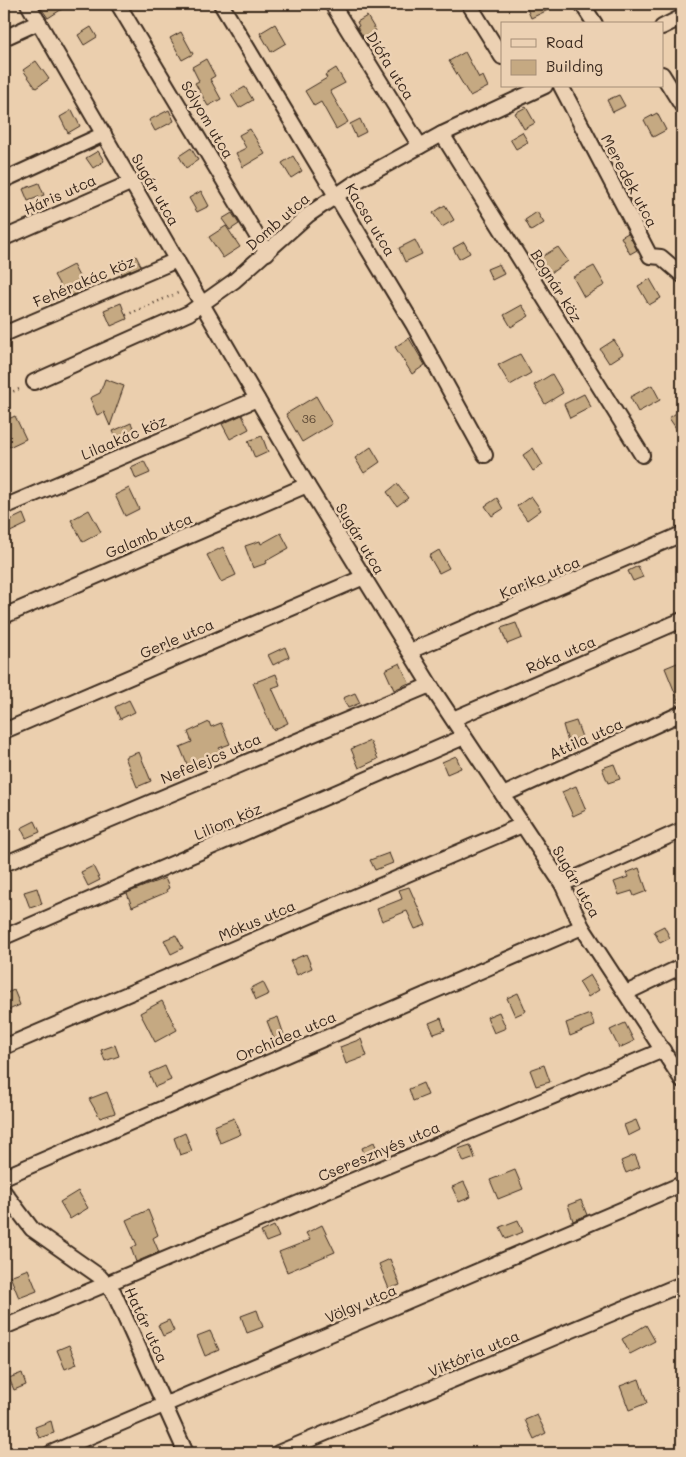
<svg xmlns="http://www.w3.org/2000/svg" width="686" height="1457" font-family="Mali,sans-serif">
<rect width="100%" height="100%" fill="#ebcfae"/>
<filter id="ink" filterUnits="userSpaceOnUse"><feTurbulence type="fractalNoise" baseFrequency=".02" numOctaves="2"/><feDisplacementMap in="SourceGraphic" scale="10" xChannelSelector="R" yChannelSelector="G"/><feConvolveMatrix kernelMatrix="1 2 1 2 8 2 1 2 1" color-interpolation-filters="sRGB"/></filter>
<g filter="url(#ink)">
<g fill="#c5a982" stroke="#3b2a1e">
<path d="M38,4H70L48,18Z"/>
<path d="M525,4H561L531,18Z"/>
<path d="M367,16L376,31L364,38L357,27L359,26L357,22Z"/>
<path d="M275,24L286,43L271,52L260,33Z"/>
<path d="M91,27L97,37L84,45L78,35Z"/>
<path d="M181,32L193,54L182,60L170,38Z"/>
<path d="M465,52L479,78L483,76L488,87L470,96L449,61Z"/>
<path d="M206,59L215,76L210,79L221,99L208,106L195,83L199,81L192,67Z"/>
<path d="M36,61L49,79L36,88L23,70Z"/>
<path d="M336,68L345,83L330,91L348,122L336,129L321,102L314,106L305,91L327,78L325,75Z"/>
<path d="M245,87L253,100L239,108L231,95Z"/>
<path d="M619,95L625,106L613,112L607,100Z"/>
<path d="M526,107L535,123L524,129L515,113Z"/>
<path d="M72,110L80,126L68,133L60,117Z"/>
<path d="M169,110L174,121L155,131L149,120Z"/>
<path d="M657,113L666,130L653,137L644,120Z"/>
<path d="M360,119L366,132L356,137L350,124Z"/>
<path d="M250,129L265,154L243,167L236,153L246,148L239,135Z"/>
<path d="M522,132L528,142L516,149L510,139Z"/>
<path d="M191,148L198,160L186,168L179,156Z"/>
<path d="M98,151L104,161L93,168L86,158Z"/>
<path d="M293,156L302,171L291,178L282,163Z"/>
<path d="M39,183L44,195L28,201L23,189Z"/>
<path d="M201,191L209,206L197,212L189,198Z"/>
<path d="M445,205L454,220L442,227L433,213Z"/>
<path d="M537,212L544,223L531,231L525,220Z"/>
<path d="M232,213L239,224L230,230L222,219Z"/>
<path d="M226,226L240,247L223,258L209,237Z"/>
<path d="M628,233L637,250L630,254L621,237Z"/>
<path d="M415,240L422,254L405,262L399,248Z"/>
<path d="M464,242L470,253L459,259L453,248Z"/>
<path d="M558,247L568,261L548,275L538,259Z"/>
<path d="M136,256L141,266L122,274L117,264Z"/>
<path d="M499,264L504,274L492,280L487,269Z"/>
<path d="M73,265L82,282L76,286L80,292L67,298L54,275Z"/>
<path d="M594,266L605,285L584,297L573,277Z"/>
<path d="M650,279L661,298L649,305L638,286Z"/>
<path d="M121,303L127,319L111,326L104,310Z"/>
<path d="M522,305L529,316L511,327L504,315Z"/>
<path d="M409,338L425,365L412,374L395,347Z"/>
<path d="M614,340L623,354L609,363L600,349Z"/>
<path d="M520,354L531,373L510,385L498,365Z"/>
<path d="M552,374L563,393L545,404L534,385Z"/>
<path d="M105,379L124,386L110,426L104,412L97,415L90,398L100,393Z"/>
<path d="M652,385L660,400L638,412L630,397Z"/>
<path d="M584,394L591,407L570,418L564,404Z"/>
<path d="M316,396L332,424L302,442L286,414Z"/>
<path d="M682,409V437L669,418Z"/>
<path d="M242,415L249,429L230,439L222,424Z"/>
<path d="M15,416L26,439L9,447L4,434V421Z"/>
<path d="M131,423L137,436L119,444L113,431Z"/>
<path d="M262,436L268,452L255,458L248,441Z"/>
<path d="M371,447L380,462L364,473L355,458Z"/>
<path d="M533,448L543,465L533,471L523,455Z"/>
<path d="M144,461L150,473L136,479L131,467Z"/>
<path d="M397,484L408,498L397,506L387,492Z"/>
<path d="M129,488L139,509L125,516L115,495Z"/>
<path d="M531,496L541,510L527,520L517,506Z"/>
<path d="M497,498L503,509L492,516L485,506Z"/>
<path d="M89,510L101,532L83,542L71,520Z"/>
<path d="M23,514L27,524L4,535V523Z"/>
<path d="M281,533L289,548L266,561L267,563L253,568L245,546L260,541L261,544Z"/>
<path d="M223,547L236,575L221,582L207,555Z"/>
<path d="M439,550L449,568L439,573L429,556Z"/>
<path d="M638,566L643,577L633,581L628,571Z"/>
<path d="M516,623L522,638L507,644L501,628Z"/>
<path d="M285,647L289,657L273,665L268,655Z"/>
<path d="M682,661V704L680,705L665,668Z"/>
<path d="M400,663L409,683L394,690L385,670Z"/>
<path d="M276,674L280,685L272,688L288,723L273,730L253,683Z"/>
<path d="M355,693L360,703L348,708L343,698Z"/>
<path d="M129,700L135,712L120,719L115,707Z"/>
<path d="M576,721L582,737L568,742L563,725Z"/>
<path d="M209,722L211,727L221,723L230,744L219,748L222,754L189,769L180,747L192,742L188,732Z"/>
<path d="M370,741L378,759L359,768L351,749Z"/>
<path d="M139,752L151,781L137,787L125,757Z"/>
<path d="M456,756L461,768L447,774L442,762Z"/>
<path d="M614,764L620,779L608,783L602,768Z"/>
<path d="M576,786L586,810L573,816L562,792Z"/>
<path d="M35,821L40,832L26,838L21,828Z"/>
<path d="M389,853L393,863L375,870L370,860Z"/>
<path d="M93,866L100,880L88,886L81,872Z"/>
<path d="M639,868L647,891L634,896L632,891L619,895L614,882L628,877L626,873Z"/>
<path d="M165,878L169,888L166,890L167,892L132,907L127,893Z"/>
<path d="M409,887L426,925L415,929L407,911L382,921L377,909L402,899L399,890Z"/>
<path d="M37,888L42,904L30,908L24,892Z"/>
<path d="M664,926L670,938L660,943L654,931Z"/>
<path d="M176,935L183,948L171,954L164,940Z"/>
<path d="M306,954L312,968L297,975L290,961Z"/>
<path d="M590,975L599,990L588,997L579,982Z"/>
<path d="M263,982L269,994L256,1000L251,988Z"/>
<path d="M14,990L20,1005L4,1012V994Z"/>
<path d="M518,993L526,1011L515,1016L507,998Z"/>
<path d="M162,1001L177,1030L155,1042L140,1013Z"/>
<path d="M499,1012L506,1028L494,1033L487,1017Z"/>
<path d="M590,1014L595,1026L570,1036L566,1023Z"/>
<path d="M278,1017L284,1035L274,1039L267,1021Z"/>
<path d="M441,1018L445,1030L434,1034L429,1023Z"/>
<path d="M625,1023L634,1041L619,1048L610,1030Z"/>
<path d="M361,1039L367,1056L346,1064L340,1047Z"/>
<path d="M115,1045L119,1056L105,1061L101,1050Z"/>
<path d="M544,1065L550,1082L536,1086L530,1070Z"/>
<path d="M165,1066L171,1080L155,1087L149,1073Z"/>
<path d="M423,1083L428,1095L413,1101L409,1089Z"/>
<path d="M107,1092L115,1113L100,1118L89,1099Z"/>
<path d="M234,1118L241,1134L220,1143L214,1126Z"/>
<path d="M636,1120L640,1130L628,1136L624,1125Z"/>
<path d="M185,1133L192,1151L180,1155L174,1138Z"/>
<path d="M374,1142L379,1154L367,1160L362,1148Z"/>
<path d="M470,1145L475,1158L464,1162L458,1149Z"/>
<path d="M635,1155L640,1167L626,1173L621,1161Z"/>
<path d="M515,1170L523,1189L498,1199L490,1180Z"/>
<path d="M464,1182L471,1197L459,1202L452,1187Z"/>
<path d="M78,1191L88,1208L70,1219L60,1202Z"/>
<path d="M581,1200L587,1215L573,1221L568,1205Z"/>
<path d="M148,1210L158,1235L153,1238L159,1252L136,1262L131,1248L137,1245L126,1220Z"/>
<path d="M518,1220L523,1232L506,1239L500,1227Z"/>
<path d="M322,1225L335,1252L287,1272L279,1252L310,1240L306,1233Z"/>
<path d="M274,1226L279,1237L266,1242L261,1232Z"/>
<path d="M390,1259L400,1285L389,1289L379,1264Z"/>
<path d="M28,1269L37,1291L19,1298L10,1276Z"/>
<path d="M257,1310L263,1327L247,1333L241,1316Z"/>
<path d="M169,1320L174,1331L163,1336L158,1325Z"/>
<path d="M646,1325L655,1341L630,1354L622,1339Z"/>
<path d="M210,1331L219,1350L205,1356L197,1336Z"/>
<path d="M69,1345L77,1364L65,1369L57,1350Z"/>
<path d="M22,1373L26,1385L14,1390L9,1378Z"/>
<path d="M639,1379L647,1403L629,1410L620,1386Z"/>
<path d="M537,1415L546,1433L534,1439L525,1420Z"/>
<path d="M51,1421L54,1433L39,1438L35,1427Z"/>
</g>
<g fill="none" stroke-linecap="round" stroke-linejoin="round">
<defs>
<g id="minor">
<path d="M28,4L307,485L430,685L562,884L582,927L682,1080"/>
<path d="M118,4L267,253"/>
<path d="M221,4L413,324L485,455"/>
<path d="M332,4L420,146"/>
<path d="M469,4L502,57"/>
<path d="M582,4L595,24"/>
<path d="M662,27L682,17"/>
<path d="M4,38L39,22"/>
<path d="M662,74L682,106"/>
<path d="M561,86L650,256L661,257L682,275"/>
<path d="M442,134L642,455"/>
<path d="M4,180L104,134"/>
<path d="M4,238L130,183"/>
<path d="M4,334L177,260"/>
<path d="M34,382L189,313L234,281L308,215L362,178L442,134L545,86"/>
<path d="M4,507L257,399"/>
<path d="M4,616L307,485"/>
<path d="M410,651L682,534"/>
<path d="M453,719L682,620"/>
<path d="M4,731L364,577"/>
<path d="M503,795L682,713"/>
<path d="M4,864L430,685"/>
<path d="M562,884L682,830"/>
<path d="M4,937L464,737"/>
<path d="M626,993L682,966"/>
<path d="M4,1047L522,825"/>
<path d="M4,1177L582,927"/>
<path d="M4,1192L32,1229L99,1276L114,1293L186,1453"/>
<path d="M4,1327L663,1050"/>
<path d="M51,1453L682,1184"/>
<path d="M278,1453L682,1284"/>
</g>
</defs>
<use href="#minor" stroke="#3b2a1e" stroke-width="18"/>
<g stroke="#3b2a1e" stroke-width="2.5" stroke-dasharray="1 4" stroke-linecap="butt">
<path d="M126,315L178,293L177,291"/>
<path d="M4,395L22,388"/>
</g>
<use href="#minor" stroke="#ecd1b3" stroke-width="14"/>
</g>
</g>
<g text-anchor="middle" stroke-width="5" stroke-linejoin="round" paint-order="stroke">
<g font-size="12" fill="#5e4a37">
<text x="309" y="423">36</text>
</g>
<g font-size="15" fill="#3b2a1e" stroke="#ecd1b3">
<text transform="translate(390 66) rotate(58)" y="5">Diófa utca</text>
<text transform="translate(207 120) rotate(59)" y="5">Sólyom utca</text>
<text transform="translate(629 181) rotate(62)" y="5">Meredek utca</text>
<text transform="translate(155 190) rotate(60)" y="5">Sugár utca</text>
<text transform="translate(60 195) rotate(-24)" y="5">Háris utca</text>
<text transform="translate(370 220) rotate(59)" y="5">Kacsa utca</text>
<text transform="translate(278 222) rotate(-41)" y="5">Domb utca</text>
<text transform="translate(84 282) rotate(-23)" y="5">Fehérakác köz</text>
<text transform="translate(556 286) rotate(58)" y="5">Bognár köz</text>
<text transform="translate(124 438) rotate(-23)" y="5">Lilaakác köz</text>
<text transform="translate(149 536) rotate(-23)" y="5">Galamb utca</text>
<text transform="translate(360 539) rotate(59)" y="5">Sugár utca</text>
<text transform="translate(540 578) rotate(-23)" y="5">Karika utca</text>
<text transform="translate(177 639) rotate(-23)" y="5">Gerle utca</text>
<text transform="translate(561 655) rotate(-23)" y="5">Róka utca</text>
<text transform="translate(586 739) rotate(-24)" y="5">Attila utca</text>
<text transform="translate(211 759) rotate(-23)" y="5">Nefelejcs utca</text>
<text transform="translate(228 822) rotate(-23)" y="5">Liliom köz</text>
<text transform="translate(576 882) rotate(60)" y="5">Sugár utca</text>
<text transform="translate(257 921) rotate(-23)" y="5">Mókus utca</text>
<text transform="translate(286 1037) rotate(-23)" y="5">Orchidea utca</text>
<text transform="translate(379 1152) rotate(-23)" y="5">Cseresznyés utca</text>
<text transform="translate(361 1304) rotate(-23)" y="5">Völgy utca</text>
<text transform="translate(146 1325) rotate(65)" y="5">Határ utca</text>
<text transform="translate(474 1354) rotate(-23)" y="5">Viktória utca</text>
</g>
</g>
<rect width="686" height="1457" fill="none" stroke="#ecd1b3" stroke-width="20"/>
<rect x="10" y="10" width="666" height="1437" fill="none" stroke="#3b2a1e" stroke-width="2" filter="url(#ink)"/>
<rect x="501" y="22" width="162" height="65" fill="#ecd1b3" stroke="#a58e77"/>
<rect x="511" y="39" width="25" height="8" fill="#ecd1b3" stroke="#a58e77"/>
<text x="546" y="48" font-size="15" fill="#3b2a1e">Road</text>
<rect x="511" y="60" width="25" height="15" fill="#c5a982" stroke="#a58e77"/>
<text x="546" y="72" font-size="15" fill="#3b2a1e">Building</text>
</svg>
